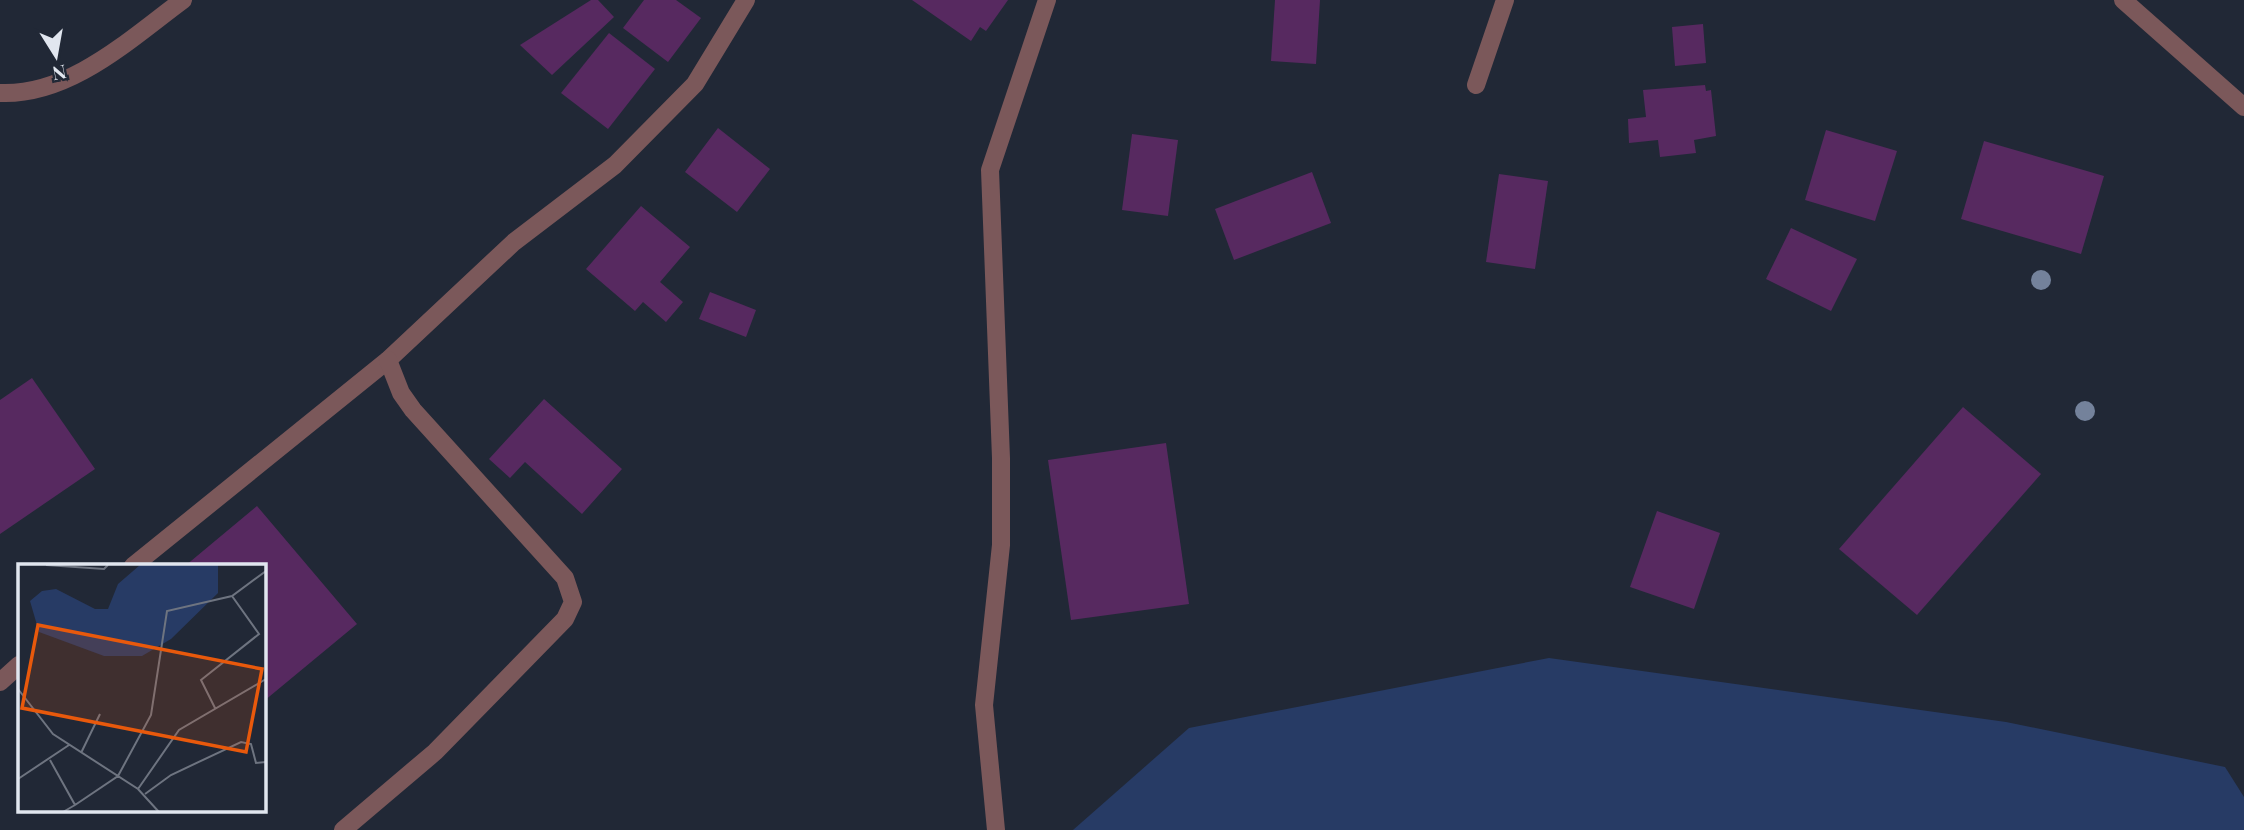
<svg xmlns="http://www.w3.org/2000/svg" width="2244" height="830" font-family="'Playfair Display',serif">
<rect width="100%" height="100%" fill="#212836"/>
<path fill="#273b65" d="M1549,658L2006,722L2225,767L2244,797V830H1073L1189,728Z"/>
<g fill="#572960">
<path d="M591,0H598L614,17L552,75L520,45Z"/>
<path d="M644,0H676L701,18L668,62L623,28Z"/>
<path d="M912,0H1008L986,31L980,27L971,41Z"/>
<path d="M1275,0H1320L1316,64L1271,61Z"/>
<path d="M1703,24L1706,63L1675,66L1672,27Z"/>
<path d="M609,33L655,69L608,129L561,93Z"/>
<path d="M1705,85L1706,91L1711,90L1716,136L1694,140L1696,153L1660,157L1658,140L1629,143L1628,119L1646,117L1643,90Z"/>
<path d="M718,128L770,169L737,212L685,172Z"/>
<path d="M1826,130L1897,151L1875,221L1805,200Z"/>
<path d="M1132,134L1178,140L1168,216L1122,210Z"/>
<path d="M1984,141L2104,176L2081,254L1961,219Z"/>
<path d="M1312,172L1331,223L1234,260L1215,209Z"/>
<path d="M1499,174L1548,181L1535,269L1486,262Z"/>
<path d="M641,206L690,247L660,282L683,302L666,322L643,302L635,311L586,269Z"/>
<path d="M1791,228L1857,259L1831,311L1766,279Z"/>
<path d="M710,292L756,310L746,337L699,319Z"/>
<path d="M32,378L95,469L0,534V400Z"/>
<path d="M544,399L622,469L582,514L525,462L510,478L489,459Z"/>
<path d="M1963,407L2041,474L1917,615L1839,549Z"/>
<path d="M1166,443L1189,604L1071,620L1048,460Z"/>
<path d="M257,506L357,624L264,701V566H185Z"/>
<path d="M1657,511L1720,533L1694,609L1630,587Z"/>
</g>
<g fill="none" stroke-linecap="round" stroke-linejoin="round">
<g stroke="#7b585a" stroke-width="18">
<path d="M2123,0L2244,107"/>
<path d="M1476,85L1505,0"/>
<path d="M0,93C70,96 130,39 183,0"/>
<path d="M133,566L388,360L514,242L615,165L695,84L746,0"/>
<path d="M0,682L19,665"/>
<path d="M343,830L435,752L565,619L573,602L565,578L413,410L401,393L388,360"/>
<path d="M996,830L984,705L1001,545V458L990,170L1047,0"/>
</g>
</g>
<g fill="#74829b">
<circle cx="2041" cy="280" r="10"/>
<circle cx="2085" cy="411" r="10"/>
</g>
<g transform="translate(18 564)">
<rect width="248" height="248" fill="#212836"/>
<path d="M122,1H200V29L153,75L124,92H86L21,68L12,37L24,27L38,25L77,45H90L100,20Z" fill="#273b65"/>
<path fill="none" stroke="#6e7480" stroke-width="2" d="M28,1L86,5L90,1M0,125L35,170L120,225L141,248M197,144L183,116L241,70L214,32M63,189L82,150M32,196L57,241L45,248M0,215L51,181M120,225L161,166L248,115M127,230L153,211L223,178L233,180L238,199L248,198M57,241L100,212L133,151L149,47L214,32L248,7"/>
<path fill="#e8590c" fill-opacity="0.15" stroke="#e8590c" stroke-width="3.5" d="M20,61L244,105L228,188L4,144Z"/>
<rect width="248" height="248" fill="none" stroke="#e1e6ef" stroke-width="3.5"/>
</g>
<g transform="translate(56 56) rotate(169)" stroke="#212836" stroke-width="5" paint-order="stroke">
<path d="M0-5L12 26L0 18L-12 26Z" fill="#e1e6ef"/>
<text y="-10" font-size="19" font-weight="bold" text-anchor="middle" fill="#e1e6ef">N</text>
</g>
</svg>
